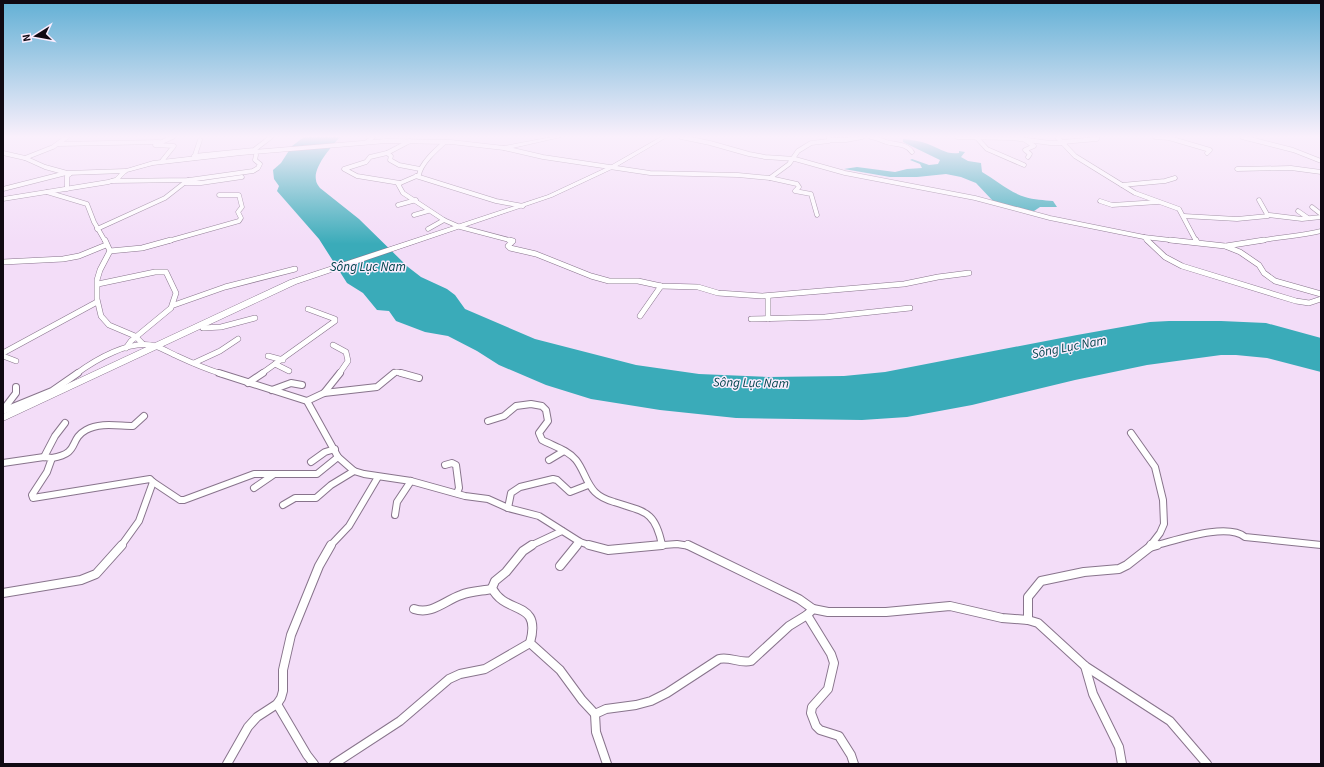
<svg xmlns="http://www.w3.org/2000/svg" width="1324" height="767" font-family="'Source Sans 3',sans-serif">
<rect width="100%" height="100%" fill="#f3ddf8"/>
<g fill="#3aabb9">
<path d="M304,137H340C332,146 313,167 316,180C316,183 318,185 320,188L359,219L408,267L421,277L447,289L455,295L465,309L535,339L636,365L699,374L768,377L844,376L885,372L1077,335L1150,322L1169,321H1221L1266,323L1321,338V372L1267,358L1236,355H1221L1147,365L1075,380L972,405L907,417L862,420L736,418L660,410L591,399L546,385L499,365L477,351L448,336L425,332L396,321L389,311L377,310L363,293L347,283L319,239L277,191L279,186L274,179L273,170L281,163L292,146Z"/>
<path d="M903,139C912,140 920,141 928,144C939,148 947,155 959,153V151L965,152L961,157L968,161L981,163L982,172C996,180 1009,192 1025,197C1034,200 1044,200 1053,201L1057,207H1040L1034,211L1021,210L993,201L976,183L961,177L946,174L917,177H890L844,169L857,167L895,172L907,169L922,168L920,164L910,160L912,159L929,165L938,164L940,160L903,142Z"/>
</g>
<g fill="none" stroke-linecap="round" stroke-linejoin="round">
<defs>
<g id="street-far3">
<path d="M681,137L710,143L749,154L765,157L795,159L845,173L975,198L1050,218L1144,237L1148,241"/>
<path d="M871,137C877,138 881,140 886,142C895,145 906,143 912,152"/>
<path d="M957,137L1012,138L1050,143H1065"/>
<path d="M1057,137L1075,156L1135,193L1179,209L1196,241"/>
<path d="M1155,137L1169,138L1210,150L1207,153"/>
<path d="M1242,137L1293,150L1321,161"/>
<path d="M977,138L987,149L1024,165"/>
<path d="M830,140H846L862,137"/>
<path d="M1025,140L1034,146L1025,150L1030,154L1028,157"/>
<path d="M367,142L373,137"/>
<path d="M445,142C436,150 421,163 419,175L398,184L403,193L444,220L460,227L513,241"/>
<path d="M1062,142L1097,139V137"/>
<path d="M58,144L159,142"/>
<path d="M504,148L543,157L650,173L738,175L770,178L797,184L799,187L795,191L811,194L817,215"/>
<path d="M3,153L25,158L45,167L67,173L125,171"/>
<path d="M387,153L391,156L390,160L399,165L420,169"/>
<path d="M194,156L254,150L271,137"/>
<path d="M25,158L53,147L67,137"/>
<path d="M194,158L200,140"/>
<path d="M162,161L174,146L155,145L173,137"/>
<path d="M1237,169L1291,168L1321,172"/>
<path d="M416,176L496,201L523,206"/>
<path d="M770,178L789,164L798,151L811,143L829,141V137"/>
<path d="M112,181L189,180L253,171L258,168L260,164L255,160L256,155"/>
<path d="M185,183H201L242,177"/>
<path d="M400,183L357,176L344,169L366,162L370,157L387,153L410,141"/>
<path d="M1122,185L1165,181L1175,178"/>
<path d="M3,189L66,173"/>
<path d="M67,189V176L70,174"/>
<path d="M47,192L87,204L94,222L105,241"/>
<path d="M1100,201L1112,205L1158,202"/>
<path d="M398,205L416,200"/>
<path d="M1312,207L1321,214"/>
<path d="M1298,211L1308,218"/>
<path d="M414,215L428,211"/>
<path d="M1269,215L1302,219L1321,217"/>
<path d="M1184,216L1237,219L1268,216L1259,200"/>
<path d="M97,229L165,198L188,180"/>
<path d="M428,229L444,220"/>
<path d="M1144,237L1179,241"/>
<path d="M168,241L239,221L241,218L238,212L242,207L239,195H219"/>
<path d="M1258,241C1279,237 1300,236 1321,231"/>
</g>
<g id="street-far2">
<path d="M105,240L110,251L100,270L97,280V299L101,316L109,325L135,336L143,344"/>
<path d="M509,240L513,241L508,246L510,248L536,254L591,276L609,281H638L661,286L698,287L718,293L762,296L904,284L938,277L969,273"/>
<path d="M1147,240L1165,257L1182,266L1296,301L1309,303L1321,299"/>
<path d="M1170,240L1225,246L1240,252L1259,265L1264,273L1275,281L1321,294"/>
<path d="M1196,240L1197,242"/>
<path d="M1226,246L1264,240"/>
<path d="M110,251L142,248L171,240"/>
<path d="M3,262L63,259L79,256L106,245"/>
<path d="M98,284L155,272H166L176,293L171,308L131,341L126,348"/>
<path d="M768,296V319"/>
<path d="M174,305L225,287L295,269"/>
<path d="M640,316L661,286"/>
<path d="M751,319L825,317L910,308"/>
<path d="M203,328L221,327L255,318"/>
<path d="M333,345L346,352L348,361L339,374"/>
<path d="M3,353L97,302"/>
<path d="M3,356L16,361"/>
<path d="M268,356L283,360"/>
<path d="M194,363L220,351L238,339"/>
<path d="M275,364L289,371"/>
<path d="M76,374C95,360 130,339 155,346C162,348 170,353 177,356C192,363 206,369 222,374"/>
<path d="M261,374L335,321V319L308,309"/>
<path d="M393,374L396,372L405,374"/>
</g>
<g id="street-far1">
<path d="M219,373L307,401L338,457L354,471L364,474L411,481L465,496L488,499L508,508L539,516L580,542L592,546"/>
<path d="M401,373L419,378"/>
<path d="M248,383L263,373"/>
<path d="M272,390L291,383L302,385"/>
<path d="M324,393L340,373"/>
<path d="M307,401L324,393L377,387L394,373"/>
<path d="M3,410L16,393V387"/>
<path d="M3,411L52,391L78,373"/>
<path d="M488,421L504,416L516,406L531,404L542,406L546,410L548,421L539,433L542,440C553,446 568,450 576,460C584,470 586,483 595,492C600,497 607,500 614,502C644,512 655,510 662,545"/>
<path d="M1131,433L1155,467L1163,500L1164,524L1160,533L1150,546"/>
<path d="M44,457L55,436L65,423"/>
<path d="M52,458C81,453 68,440 86,430C100,422 118,426 133,426L144,416"/>
<path d="M549,460L564,451"/>
<path d="M311,462L325,452L335,449"/>
<path d="M3,463L44,457L52,458L47,472L32,495L33,498L150,479L153,482L139,521L121,546"/>
<path d="M445,465L452,463L456,465L459,488L457,493"/>
<path d="M153,482L180,500H184L254,474H317L338,457"/>
<path d="M254,488L273,475"/>
<path d="M283,505L295,498H316L331,485L354,471"/>
<path d="M508,508L511,493L520,487L553,479L557,480L570,492L588,485"/>
<path d="M395,515L397,502L411,481"/>
<path d="M330,546L349,526L378,477"/>
<path d="M530,546L562,531"/>
<path d="M576,546L580,542"/>
<path d="M650,546L677,544L690,546"/>
<path d="M1153,546C1175,541 1226,522 1245,537L1321,545"/>
</g>
<g id="street">
<path d="M532,545L523,551L506,572L495,581L492,588C506,616 542,599 530,643L560,670L582,700L595,714"/>
<path d="M589,545L608,550L662,545"/>
<path d="M688,545L799,599L813,609L828,612H886L950,606L1002,618L1028,620L1038,623L1085,666L1170,721L1207,764"/>
<path d="M1150,547L1151,545"/>
<path d="M560,566L577,545"/>
<path d="M3,593L81,580L96,574L122,545"/>
<path d="M414,609C432,615 444,601 461,595C471,591 482,591 492,589"/>
<path d="M807,615L831,654L834,663L828,689L812,707L811,713L816,726L820,730L839,736L851,755L854,764"/>
<path d="M1028,620V597L1041,581L1084,572L1119,569L1127,565L1150,547L1157,545"/>
<path d="M1085,666L1093,694L1119,747L1122,764"/>
<path d="M277,704L307,755L314,764"/>
<path d="M227,764L248,727L257,717L277,704L281,698L283,691V670L291,635L319,566L331,545"/>
<path d="M334,764L400,721L449,679L460,674L485,669L530,643"/>
<path d="M607,764L596,732L595,714L606,709L636,705L651,701L667,693L719,659C730,656 740,664 751,661L789,626L807,615L813,609"/>
</g>
<g id="secondary">
<path d="M552,137H561L504,150L451,144L386,143L241,155L153,165L127,172L119,180L109,184L3,201V197L108,180L115,178L123,170L153,161L241,151L386,139L451,140L504,146Z"/>
<path d="M661,137H667L614,168L552,197L296,284L3,421V414L290,280L548,195L610,166Z"/>
</g>
</defs>
<use href="#street-far3" stroke="#88748c" stroke-width="5"/>
<use href="#street-far2" stroke="#88748c" stroke-width="6"/>
<use href="#street-far1" stroke="#88748c" stroke-width="8"/>
<use href="#street" stroke="#88748c" stroke-width="10"/>
<use href="#secondary" stroke="#88748c" stroke-width="1"/>
<use href="#street-far3" stroke="#fff" stroke-width="4"/>
<use href="#street-far2" stroke="#fff" stroke-width="5"/>
<use href="#street-far1" stroke="#fff" stroke-width="6"/>
<use href="#street" stroke="#fff" stroke-width="8"/>
<use href="#secondary" fill="#fff" fill-rule="evenodd"/>
</g>
<linearGradient id="sky" x2="0" y2="1"><stop stop-color="#62b0d5"/><stop offset="0.56" stop-color="#faf0fc"/><stop offset="1" stop-color="#faf0fc" stop-opacity="0"/></linearGradient>
<rect width="1324" height="244" fill="url(#sky)"/>
<g text-anchor="middle" stroke-width="3" stroke-linejoin="round" paint-order="stroke">
<g font-size="13" font-style="italic" fill="#00454d" stroke="#fbedfe">
<text x="368" y="271">Sông Lục Nam</text>
<text transform="translate(1069 346) rotate(-11)" y="5">Sông Lục Nam</text>
<text transform="translate(751 382) rotate(1)" y="5">Sông Lục Nam</text>
</g>
</g>
<rect width="1324" height="767" fill="none" stroke="#100912" stroke-width="8"/>
<g transform="translate(36 36) rotate(259)" stroke="#fbedfe" stroke-width="3" paint-order="stroke">
<path d="M0-3L7 15L0 10L-7 15Z" fill="#100912"/>
<text y="-6" font-size="11" font-weight="bold" text-anchor="middle" fill="#100912">N</text>
</g>
</svg>
